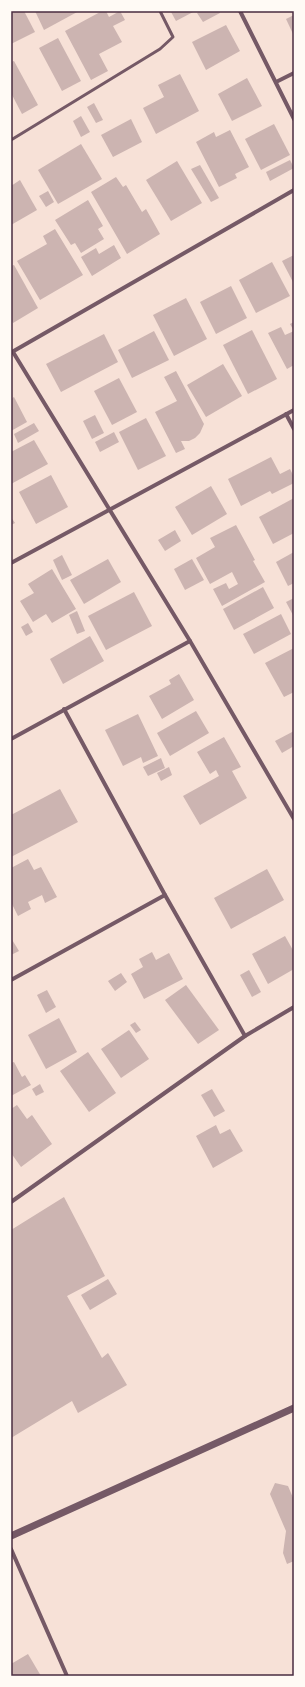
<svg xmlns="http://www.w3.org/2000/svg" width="305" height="1687" font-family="'Noto Sans',sans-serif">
<rect width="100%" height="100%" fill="#f7e1d7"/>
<g fill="#ccb4b1">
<path d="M11,11H24L35,32L11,44Z"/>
<path d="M35,11H79L44,30Z"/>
<path d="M102,11H106L109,17L120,11L125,20L113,26L122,42L99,54L108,71L91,80L65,31Z"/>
<path d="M174,11H195L176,21L171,12Z"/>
<path d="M200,11H220V13L203,22L197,13Z"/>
<path d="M294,15V36L286,19Z"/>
<path d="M226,25L240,51L206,70L192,42Z"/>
<path d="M58,38L81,81L62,91L39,48Z"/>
<path d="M14,61L38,105L22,114L11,93V62Z"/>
<path d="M180,74L199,111L156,134L143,108L164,97L158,85Z"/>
<path d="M247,78L262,106L232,121L218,94Z"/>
<path d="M94,103L103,120L96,123L87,107Z"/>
<path d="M81,116L90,132L81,137L73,121Z"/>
<path d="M131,119L142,142L113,157L101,135Z"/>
<path d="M274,124L290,155L261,170L245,139Z"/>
<path d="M230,130L249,167L235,174L237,178L219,187L196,142L214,132L216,137Z"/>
<path d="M81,144L102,179L58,204L38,170Z"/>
<path d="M290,160L294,168L270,181L266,172Z"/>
<path d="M177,161L202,203L171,221L146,180Z"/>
<path d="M200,165L219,198L211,202L191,169Z"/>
<path d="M116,177L123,187L126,185L142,212L146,209L160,234L127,254L91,192Z"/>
<path d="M20,180L37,210L11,225V186Z"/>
<path d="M48,191L54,202L46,207L39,196Z"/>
<path d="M88,200L103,226L98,229L104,239L81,253L75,243L71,245L55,220Z"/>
<path d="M55,229L83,275L40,300L17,261L47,244L43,236Z"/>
<path d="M114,245L121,258L92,276L81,257L96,248L99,254Z"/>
<path d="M294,255V284L282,261Z"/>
<path d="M272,262L290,296L256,313L239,280Z"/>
<path d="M14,265L38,308L13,323L11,319V266Z"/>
<path d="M231,286L247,318L216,334L200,302Z"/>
<path d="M186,298L207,339L174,356L153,315Z"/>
<path d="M294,322V365L287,369L268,333L281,327L285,335L294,331L290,324Z"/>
<path d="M252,330L277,379L248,394L223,345Z"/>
<path d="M154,331L169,360L132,378L118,350Z"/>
<path d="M104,334L118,362L61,392L46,364Z"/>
<path d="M223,364L242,396L206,417L187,385Z"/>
<path d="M176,371L204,424L200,433L195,438L189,441H181L185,449L176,453L155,412L177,401L164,377Z"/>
<path d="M119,378L137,412L112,425L94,391Z"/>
<path d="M14,397L27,422L11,431V399Z"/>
<path d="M95,415L104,433L92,439L83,421Z"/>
<path d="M146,418L166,456L138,470L119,432Z"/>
<path d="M34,423L39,431L18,443L14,434Z"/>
<path d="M114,432L119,442L100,452L95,442Z"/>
<path d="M34,440L48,464L11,484V452Z"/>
<path d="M271,457L280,474L290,469L294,477V483L272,494L270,491L241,506L228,479Z"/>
<path d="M51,475L68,507L36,524L19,492Z"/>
<path d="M211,486L227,514L192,535L175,507Z"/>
<path d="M294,498V533L273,544L259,517Z"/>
<path d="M11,517L15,523L11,525Z"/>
<path d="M236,525L255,560L253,561L265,582L222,606L213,589L226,583L229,589L238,584L232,572L210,584L196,558L215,547L210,538Z"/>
<path d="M175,530L181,541L165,551L158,540Z"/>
<path d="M294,552V583L288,586L276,562Z"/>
<path d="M62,555L72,575L62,580L53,560Z"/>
<path d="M108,559L121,582L84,604L70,580Z"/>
<path d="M192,559L204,580L185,590L174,569Z"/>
<path d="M52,569L76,609L52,623L46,614L33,622L20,601L34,593L28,584Z"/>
<path d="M263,587L274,608L234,630L223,609Z"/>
<path d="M134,592L152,626L106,650L88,616Z"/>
<path d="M294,598V617L286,602Z"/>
<path d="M77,611L85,631L77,634L69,615Z"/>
<path d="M281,614L291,634L254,654L243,634Z"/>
<path d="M28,623L33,632L26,636L21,627Z"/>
<path d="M90,636L104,661L63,684L50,659Z"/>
<path d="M294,648V692L284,697L265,663Z"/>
<path d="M179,674L194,700L162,719L149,696L171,684L169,680Z"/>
<path d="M196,711L209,733L170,756L157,733Z"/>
<path d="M138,714L158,756L143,763L141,757L123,766L105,730Z"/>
<path d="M294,731V746L282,753L275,741Z"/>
<path d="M224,737L241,767L232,771L247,798L200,825L183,796L219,776L216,770L210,774L197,752Z"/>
<path d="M161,758L165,768L148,776L143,767Z"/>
<path d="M169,767L172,775L161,781L157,773Z"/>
<path d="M60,789L78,822L11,857V815Z"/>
<path d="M28,859L34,870L41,867L57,897L45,903L42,895L28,902L31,909L18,916L11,902V868Z"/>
<path d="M267,869L284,900L231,929L214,898Z"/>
<path d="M285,936L294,952V969L268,984L252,954Z"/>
<path d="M11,938L19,951L11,955Z"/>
<path d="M152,952L156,960L169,953L183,979L144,999L131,974L143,967L139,959Z"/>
<path d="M249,970L261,992L252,997L240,975Z"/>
<path d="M121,973L127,982L115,991L108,981Z"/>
<path d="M186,985L219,1030L198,1044L165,1000Z"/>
<path d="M47,990L56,1007L46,1013L37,995Z"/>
<path d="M59,1018L77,1052L46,1069L28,1035Z"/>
<path d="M135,1022L141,1030L136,1033L130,1025Z"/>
<path d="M129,1030L149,1059L121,1078L101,1049Z"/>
<path d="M88,1052L116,1093L89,1112L60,1071Z"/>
<path d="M14,1062L22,1077L25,1075L31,1085L11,1096V1063Z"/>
<path d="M40,1084L44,1092L36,1096L32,1089Z"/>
<path d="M212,1089L225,1111L214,1117L201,1095Z"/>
<path d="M17,1105L27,1119L32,1115L52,1144L21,1167L11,1153V1109Z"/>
<path d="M216,1125L220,1134L230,1129L243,1151L213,1168L196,1136Z"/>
<path d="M64,1197L105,1276L67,1296L102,1358L108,1353L127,1385L78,1413L72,1401L11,1438V1230Z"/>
<path d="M108,1279L117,1294L90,1310L81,1295Z"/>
<path d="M275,1483L288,1486L294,1500V1561L287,1564L283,1553L286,1531L270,1494Z"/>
<path d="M28,1654L41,1676H11V1664Z"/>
</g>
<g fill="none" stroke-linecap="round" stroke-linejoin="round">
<path stroke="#755966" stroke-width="3" d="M11,140L160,49L173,37L160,11"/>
<g stroke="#755966" stroke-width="4">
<path d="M240,11L294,119"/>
<path d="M276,82L294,73"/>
<path d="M12,352L294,190"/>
<path d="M13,352L190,641L294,819"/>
<path d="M286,414L294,429"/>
<path d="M11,563L294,410"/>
<path d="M64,709L165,895L245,1036"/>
<path d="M11,739L190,641"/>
<path d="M11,980L165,895"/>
<path d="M11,1202L245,1036L294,1007"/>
<path d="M11,1549L67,1676"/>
</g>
<path stroke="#755966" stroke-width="7" d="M11,1536L294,1408"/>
</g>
<rect width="305" height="1687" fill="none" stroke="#fffaf5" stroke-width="24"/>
<rect x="12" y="12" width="281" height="1663" fill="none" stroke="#4a2c40" stroke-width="1.5"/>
</svg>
